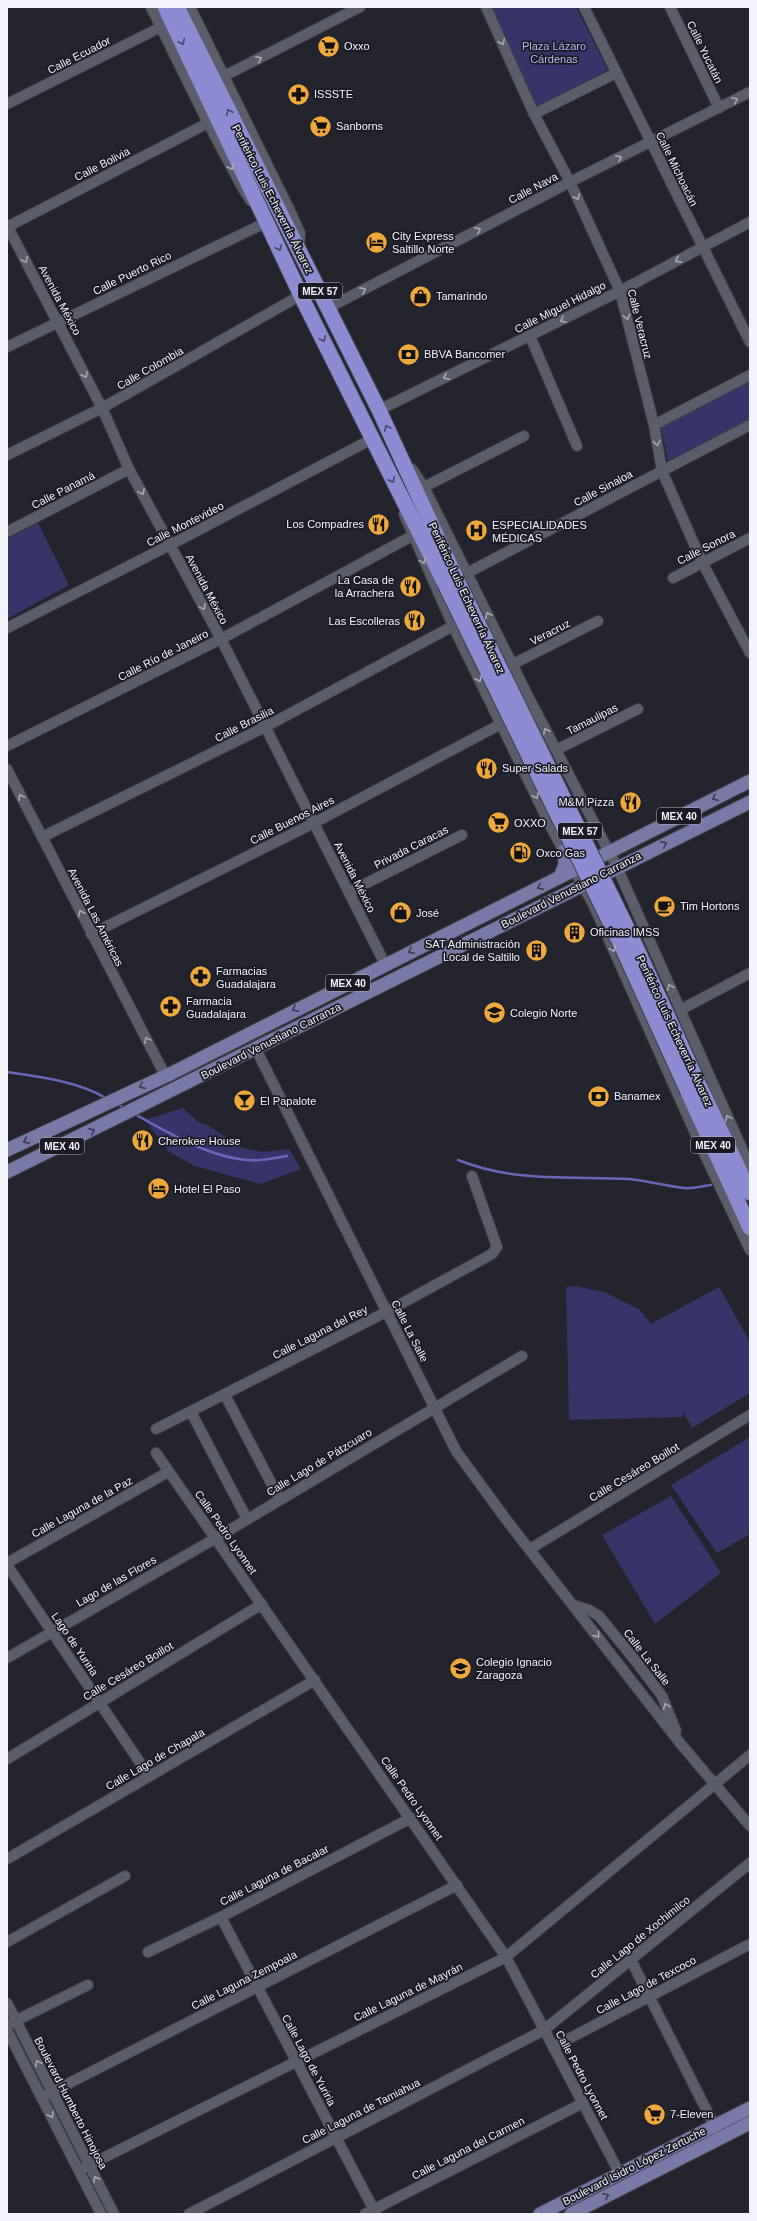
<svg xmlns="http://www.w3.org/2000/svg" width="757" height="2221" font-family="Arial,sans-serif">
<rect width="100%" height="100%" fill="#24242f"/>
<g fill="#37346a">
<path d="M487,7H576L608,70L536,107Z"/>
<path d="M750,380V419L668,461L661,427Z"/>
<path d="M38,523L69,585L7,619V539Z"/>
<path d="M183,1108L197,1121L209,1126L242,1148L264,1152L289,1149L301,1169L261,1184L195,1166L169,1152L145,1120Z"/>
<path d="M575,1286L604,1292L639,1309L651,1324L719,1287L750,1342V1393L692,1428L683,1412L682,1417L569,1420L566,1287Z"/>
<path d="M750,1437V1534L717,1553L671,1485Z"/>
<path d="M671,1496L721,1573L655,1624L602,1535Z"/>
</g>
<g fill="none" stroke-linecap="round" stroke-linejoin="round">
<g stroke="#6965b8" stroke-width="2.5">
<path d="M7,1072C40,1077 77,1081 106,1098"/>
<path d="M116,1103L126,1109"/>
<path d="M133,1113C168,1133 219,1163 259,1160C268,1160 278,1157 287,1156"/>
<path d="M458,1160C516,1183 570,1176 630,1179C648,1181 666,1186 684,1188C692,1189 702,1186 711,1185"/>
</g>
<defs>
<g id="minor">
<path d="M151,7L208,123L243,189L251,201"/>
<path d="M190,7L291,213L300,233L299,249"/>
<path d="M486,7L534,114L570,182L620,291L654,425L662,471L702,562L750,653"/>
<path d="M584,7L750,342"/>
<path d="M670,7L719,108"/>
<path d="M224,76L360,7"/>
<path d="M7,104L161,27"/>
<path d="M534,114L616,73"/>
<path d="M7,225L102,408L129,469L221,639L385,964"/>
<path d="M7,227L208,123"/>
<path d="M328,308L570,182L750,92"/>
<path d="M530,336L577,446"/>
<path d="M7,347L267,222"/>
<path d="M379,410L620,291L750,222"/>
<path d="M654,425L750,375"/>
<path d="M7,455L102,408L301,295"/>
<path d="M412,469L424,487L529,698L617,867L750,1167"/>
<path d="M424,487L524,436"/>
<path d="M404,514L453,626L553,831L593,904L704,1153L750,1250"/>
<path d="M7,532L129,469"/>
<path d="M467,573L750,425"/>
<path d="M673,578L750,538"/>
<path d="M7,628L170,545L372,439"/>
<path d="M513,664L598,621"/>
<path d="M7,746L221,639L412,536"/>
<path d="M556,750L638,709"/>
<path d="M7,769L165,1075"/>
<path d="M42,837L265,727L453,626"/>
<path d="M349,892L462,835"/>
<path d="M91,934L314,823L501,724"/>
<path d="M680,1010L750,973"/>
<path d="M256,1049L456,1451L508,1522L680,1743L750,1826"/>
<path d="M225,1395L280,1500"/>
<path d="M191,1412L247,1519"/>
<path d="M156,1429L386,1312L492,1254L497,1247L472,1176"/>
<path d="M156,1453L506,1957L620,2174"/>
<path d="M530,1549L750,1415"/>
<path d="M7,1563L168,1472"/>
<path d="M7,1565L149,1776"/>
<path d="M573,1605L589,1610L599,1616L634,1659L662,1696L676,1731"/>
<path d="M7,1658L216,1538L522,1356"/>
<path d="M7,1759L262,1604"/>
<path d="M7,1859L315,1680"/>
<path d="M221,1917L376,2214"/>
<path d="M7,1942L125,1876"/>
<path d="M148,1952L221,1917L411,1818"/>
<path d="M631,1960L717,2131"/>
<path d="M7,2003L114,2214"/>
<path d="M11,2023L88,1985"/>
<path d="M7,2030L101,2214"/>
<path d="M553,2047L750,1944"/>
<path d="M42,2097L457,1885"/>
<path d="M79,2170L506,1957L750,1755"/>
<path d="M189,2214L544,2030L750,1863"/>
<path d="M365,2214L583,2103"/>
</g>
<g id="major">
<path d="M560,877L565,865L564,851"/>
<path d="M7,1150L172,1073L750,781"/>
<path d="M7,1172L750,802"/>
<path d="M540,2214L750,2108"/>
<path d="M571,2214L750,2123"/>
</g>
<g id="highway">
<path d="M165,7L305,304L444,582"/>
<path d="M177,7L379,410L456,578"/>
<path d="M700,1087L750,1193"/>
<path d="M688,1092L750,1228"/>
</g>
</defs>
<use href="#minor" stroke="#3f4049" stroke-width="12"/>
<use href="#major" stroke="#3f4049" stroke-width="15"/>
<use href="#highway" stroke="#3f4049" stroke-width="17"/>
<use href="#minor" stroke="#5c5d6a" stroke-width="10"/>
<use href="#major" stroke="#7979a8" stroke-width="13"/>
<use href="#highway" stroke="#8d8cd2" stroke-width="15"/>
<defs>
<g id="highway-bridge">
<path d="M456,578L632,938L700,1087"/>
<path d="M444,582L622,947L688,1092"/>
</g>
</defs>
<use href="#highway-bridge" stroke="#3f4049" stroke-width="17" stroke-linecap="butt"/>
<use href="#highway-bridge" stroke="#8d8cd2" stroke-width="15"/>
</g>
<defs><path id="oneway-chevron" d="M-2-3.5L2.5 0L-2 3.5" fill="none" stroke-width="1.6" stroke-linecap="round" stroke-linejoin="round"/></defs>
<g stroke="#48486a">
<use href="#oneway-chevron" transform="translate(182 42) rotate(64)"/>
<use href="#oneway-chevron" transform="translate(229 112) rotate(-116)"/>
<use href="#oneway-chevron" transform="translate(279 248) rotate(65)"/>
<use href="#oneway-chevron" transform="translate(323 339) rotate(64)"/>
<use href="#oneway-chevron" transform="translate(387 428) rotate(-116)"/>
<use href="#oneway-chevron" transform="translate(392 480) rotate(64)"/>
</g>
<g stroke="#a7a8b2">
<use href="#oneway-chevron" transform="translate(502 42) rotate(65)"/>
<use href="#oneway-chevron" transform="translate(259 59) rotate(-27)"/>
<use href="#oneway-chevron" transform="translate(735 100) rotate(-27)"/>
<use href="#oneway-chevron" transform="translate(619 158) rotate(-26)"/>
<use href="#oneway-chevron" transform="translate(231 167) rotate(63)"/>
<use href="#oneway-chevron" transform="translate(577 197) rotate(65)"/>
<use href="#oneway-chevron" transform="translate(478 230) rotate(-27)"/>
<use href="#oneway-chevron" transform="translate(25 260) rotate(62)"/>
<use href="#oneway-chevron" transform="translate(678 260) rotate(152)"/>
<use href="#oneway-chevron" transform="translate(363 290) rotate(-28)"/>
<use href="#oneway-chevron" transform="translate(627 317) rotate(76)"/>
<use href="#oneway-chevron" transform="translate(563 320) rotate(153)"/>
<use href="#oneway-chevron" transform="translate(85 375) rotate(63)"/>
<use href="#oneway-chevron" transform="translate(446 377) rotate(154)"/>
<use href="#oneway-chevron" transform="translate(657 443) rotate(79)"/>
<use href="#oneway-chevron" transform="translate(142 492) rotate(62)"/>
<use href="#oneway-chevron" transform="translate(423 561) rotate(66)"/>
<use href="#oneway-chevron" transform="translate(203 607) rotate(62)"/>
<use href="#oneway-chevron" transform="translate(488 615) rotate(-117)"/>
<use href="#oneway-chevron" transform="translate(479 679) rotate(64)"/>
<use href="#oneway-chevron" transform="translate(546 731) rotate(-117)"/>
<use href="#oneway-chevron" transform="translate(536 796) rotate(64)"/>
<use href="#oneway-chevron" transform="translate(21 797) rotate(-117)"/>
<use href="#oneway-chevron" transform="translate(81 913) rotate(-117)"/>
<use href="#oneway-chevron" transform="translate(613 949) rotate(66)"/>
<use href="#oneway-chevron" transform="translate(670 987) rotate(-114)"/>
<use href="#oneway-chevron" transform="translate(147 1040) rotate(-118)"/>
<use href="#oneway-chevron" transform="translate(728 1118) rotate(-114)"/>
<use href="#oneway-chevron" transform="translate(597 1635) rotate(52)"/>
<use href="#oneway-chevron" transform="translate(666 1706) rotate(-112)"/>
<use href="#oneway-chevron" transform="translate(38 2063) rotate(-117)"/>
<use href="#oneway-chevron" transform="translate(51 2115) rotate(63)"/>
<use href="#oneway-chevron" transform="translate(96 2179) rotate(-118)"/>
</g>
<g stroke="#3b3b53">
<use href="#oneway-chevron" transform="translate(715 798) rotate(153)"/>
<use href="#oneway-chevron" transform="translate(664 844) rotate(-26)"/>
<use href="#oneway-chevron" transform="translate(540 887) rotate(154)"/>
<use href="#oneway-chevron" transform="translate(411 951) rotate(154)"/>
<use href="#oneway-chevron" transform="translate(295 1009) rotate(153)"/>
<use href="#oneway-chevron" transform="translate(142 1086) rotate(154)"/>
<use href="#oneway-chevron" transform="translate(92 1131) rotate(-26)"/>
<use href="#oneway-chevron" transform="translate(26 1141) rotate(155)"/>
<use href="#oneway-chevron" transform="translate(606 2196) rotate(-27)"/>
</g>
<defs>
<symbol id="supermarket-disc" viewBox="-11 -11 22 22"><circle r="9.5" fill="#eea83c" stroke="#1a1a25"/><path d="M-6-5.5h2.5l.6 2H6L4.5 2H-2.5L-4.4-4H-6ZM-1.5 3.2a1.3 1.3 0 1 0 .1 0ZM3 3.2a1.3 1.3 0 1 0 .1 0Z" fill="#111"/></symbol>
<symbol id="pharmacy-disc" viewBox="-11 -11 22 22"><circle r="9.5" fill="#eea83c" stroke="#1a1a25"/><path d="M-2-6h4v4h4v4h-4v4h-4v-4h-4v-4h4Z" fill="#111"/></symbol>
<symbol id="hotel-disc" viewBox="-11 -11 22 22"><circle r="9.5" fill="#eea83c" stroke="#1a1a25"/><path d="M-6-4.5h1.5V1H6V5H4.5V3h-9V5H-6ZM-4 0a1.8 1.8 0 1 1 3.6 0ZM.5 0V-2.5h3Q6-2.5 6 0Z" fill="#111"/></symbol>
<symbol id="shop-disc" viewBox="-11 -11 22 22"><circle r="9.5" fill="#eea83c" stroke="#1a1a25"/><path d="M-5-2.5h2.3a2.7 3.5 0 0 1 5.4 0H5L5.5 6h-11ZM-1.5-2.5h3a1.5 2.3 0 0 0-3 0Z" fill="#111"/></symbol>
<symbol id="bank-disc" viewBox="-11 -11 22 22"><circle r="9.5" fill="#eea83c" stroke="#1a1a25"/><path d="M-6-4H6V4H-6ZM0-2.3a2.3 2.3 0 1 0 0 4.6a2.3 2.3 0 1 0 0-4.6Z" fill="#111"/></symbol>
<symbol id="restaurant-disc" viewBox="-11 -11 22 22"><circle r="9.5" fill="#eea83c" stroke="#1a1a25"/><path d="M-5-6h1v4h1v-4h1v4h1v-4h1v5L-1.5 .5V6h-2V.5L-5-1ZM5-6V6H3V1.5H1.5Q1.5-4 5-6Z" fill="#111"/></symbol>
<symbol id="hospital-disc" viewBox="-11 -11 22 22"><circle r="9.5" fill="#eea83c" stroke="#1a1a25"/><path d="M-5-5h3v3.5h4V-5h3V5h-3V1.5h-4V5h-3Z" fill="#111"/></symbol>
<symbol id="fuel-disc" viewBox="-11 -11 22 22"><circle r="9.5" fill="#eea83c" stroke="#1a1a25"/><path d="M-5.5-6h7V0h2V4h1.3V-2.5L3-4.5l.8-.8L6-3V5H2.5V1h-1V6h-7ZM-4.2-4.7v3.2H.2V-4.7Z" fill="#111"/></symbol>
<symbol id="cafe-disc" viewBox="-11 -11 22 22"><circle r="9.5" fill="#eea83c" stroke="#1a1a25"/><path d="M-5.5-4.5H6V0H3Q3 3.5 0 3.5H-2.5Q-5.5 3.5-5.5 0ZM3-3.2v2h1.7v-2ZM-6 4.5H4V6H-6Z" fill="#111"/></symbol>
<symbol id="building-disc" viewBox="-11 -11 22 22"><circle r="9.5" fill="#eea83c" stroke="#1a1a25"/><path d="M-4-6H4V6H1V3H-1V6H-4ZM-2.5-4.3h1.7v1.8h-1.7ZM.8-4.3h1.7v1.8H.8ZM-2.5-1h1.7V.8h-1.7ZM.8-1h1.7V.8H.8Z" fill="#111"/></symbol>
<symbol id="school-disc" viewBox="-11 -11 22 22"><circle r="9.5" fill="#eea83c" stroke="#1a1a25"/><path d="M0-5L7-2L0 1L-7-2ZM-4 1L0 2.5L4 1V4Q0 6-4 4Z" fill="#111"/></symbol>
<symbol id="bar-disc" viewBox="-11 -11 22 22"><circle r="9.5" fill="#eea83c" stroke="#1a1a25"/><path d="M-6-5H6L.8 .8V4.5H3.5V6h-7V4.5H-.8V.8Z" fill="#111"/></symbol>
</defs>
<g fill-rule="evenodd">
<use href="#supermarket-disc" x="316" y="34" width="25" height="25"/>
<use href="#pharmacy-disc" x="286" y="82" width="25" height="25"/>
<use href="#supermarket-disc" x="308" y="114" width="25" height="25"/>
<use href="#hotel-disc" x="364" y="230" width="25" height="25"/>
<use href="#shop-disc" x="408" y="284" width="25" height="25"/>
<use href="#bank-disc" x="396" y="342" width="25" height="25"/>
<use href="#restaurant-disc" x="366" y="512" width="25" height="25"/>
<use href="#hospital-disc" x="464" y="518" width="25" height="25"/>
<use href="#restaurant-disc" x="398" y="574" width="25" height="25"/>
<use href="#restaurant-disc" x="402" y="608" width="25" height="25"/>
<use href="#restaurant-disc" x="474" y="756" width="25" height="25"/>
<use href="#restaurant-disc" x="618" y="790" width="25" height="25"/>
<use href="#supermarket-disc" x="486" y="810" width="25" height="25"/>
<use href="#fuel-disc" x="508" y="840" width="25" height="25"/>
<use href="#cafe-disc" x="652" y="894" width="25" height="25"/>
<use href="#shop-disc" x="388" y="900" width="25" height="25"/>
<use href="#building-disc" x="562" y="920" width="25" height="25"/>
<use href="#building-disc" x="524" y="938" width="25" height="25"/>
<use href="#pharmacy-disc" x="188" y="964" width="25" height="25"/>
<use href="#pharmacy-disc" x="158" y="994" width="25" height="25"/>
<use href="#school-disc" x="482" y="1000" width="25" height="25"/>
<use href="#bank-disc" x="586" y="1084" width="25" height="25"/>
<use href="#bar-disc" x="232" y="1088" width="25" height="25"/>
<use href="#restaurant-disc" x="130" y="1128" width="25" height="25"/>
<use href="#hotel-disc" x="146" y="1176" width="25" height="25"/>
<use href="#school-disc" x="448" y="1656" width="25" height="25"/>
<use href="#supermarket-disc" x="642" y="2102" width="25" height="25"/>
</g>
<g text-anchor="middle" stroke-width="3.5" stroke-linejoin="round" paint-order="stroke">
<g fill="#1a1a25" stroke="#b1b2bb" stroke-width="1">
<rect x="298" y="283" width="44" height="16" rx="3"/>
<rect x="657" y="808" width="44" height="16" rx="3"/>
<rect x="558" y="823" width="44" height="16" rx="3"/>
<rect x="326" y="975" width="44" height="16" rx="3"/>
<rect x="691" y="1137" width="44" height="16" rx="3"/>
<rect x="40" y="1138" width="44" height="16" rx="3"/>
</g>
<g font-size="10" font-weight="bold" fill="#f2f3fb">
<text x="320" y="295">MEX 57</text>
<text x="679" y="820">MEX 40</text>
<text x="580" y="835">MEX 57</text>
<text x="348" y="987">MEX 40</text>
<text x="713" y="1149">MEX 40</text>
<text x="62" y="1150">MEX 40</text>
</g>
<g font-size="11" fill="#f2f3fb" stroke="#1a1a25" text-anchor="start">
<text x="344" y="50">Oxxo</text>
<text x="314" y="98">ISSSTE</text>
<text x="336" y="130">Sanborns</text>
<text x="392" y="240">City Express<tspan x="392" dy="13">Saltillo Norte</tspan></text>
<text x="436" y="300">Tamarindo</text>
<text x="424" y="358">BBVA Bancomer</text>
<text x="364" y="528" text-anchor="end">Los Compadres</text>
<text x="492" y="529">ESPECIALIDADES<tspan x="492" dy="13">MÉDICAS</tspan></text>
<text x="394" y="584" text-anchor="end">La Casa de<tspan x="394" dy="13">la Arrachera</tspan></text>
<text x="400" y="625" text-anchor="end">Las Escolleras</text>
<text x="502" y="772">Super Salads</text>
<text x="614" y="806" text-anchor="end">M&amp;M Pizza</text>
<text x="514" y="827">OXXO</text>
<text x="536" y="857">Oxco Gas</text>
<text x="680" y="910">Tim Hortons</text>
<text x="416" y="917">José</text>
<text x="590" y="936">Oficinas IMSS</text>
<text x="520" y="948" text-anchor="end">SAT Administración<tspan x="520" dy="13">Local de Saltillo</tspan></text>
<text x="216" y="975">Farmacias<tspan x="216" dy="13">Guadalajara</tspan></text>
<text x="186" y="1005">Farmacia<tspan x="186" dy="13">Guadalajara</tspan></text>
<text x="510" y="1017">Colegio Norte</text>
<text x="614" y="1100">Banamex</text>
<text x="260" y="1105">El Papalote</text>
<text x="158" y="1145">Cherokee House</text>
<text x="174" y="1193">Hotel El Paso</text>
<text x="476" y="1666">Colegio Ignacio<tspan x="476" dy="13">Zaragoza</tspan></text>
<text x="670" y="2118">7-Eleven</text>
</g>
<g font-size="11" fill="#b6b7fa" stroke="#1a1a25">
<text x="554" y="50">Plaza Lázaro<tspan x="554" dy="13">Cárdenas</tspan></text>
</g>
<g font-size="11" fill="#f2f3fb" stroke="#1a1a25">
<text transform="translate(705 52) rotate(64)" y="4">Calle Yucatán</text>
<text transform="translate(79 55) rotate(-27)" y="4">Calle Ecuador</text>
<text transform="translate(102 164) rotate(-27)" y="4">Calle Bolivia</text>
<text transform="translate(677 169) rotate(64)" y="4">Calle Michoacán</text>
<text transform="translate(533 188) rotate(-28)" y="4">Calle Nava</text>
<text transform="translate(273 199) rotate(63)" y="4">Periférico Luis Echeverría Álvarez</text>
<text transform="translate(132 273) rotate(-26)" y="4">Calle Puerto Rico</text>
<text transform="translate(60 300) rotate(62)" y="4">Avenida México</text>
<text transform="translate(560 307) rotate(-27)" y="4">Calle Miguel Hidalgo</text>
<text transform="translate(640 324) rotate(76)" y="4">Calle Veracruz</text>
<text transform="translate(150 368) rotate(-30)" y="4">Calle Colombia</text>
<text transform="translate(603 488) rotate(-28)" y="4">Calle Sinaloa</text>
<text transform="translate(63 490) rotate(-27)" y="4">Calle Panamá</text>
<text transform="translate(185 524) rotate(-27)" y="4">Calle Montevideo</text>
<text transform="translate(706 547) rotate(-27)" y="4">Calle Sonora</text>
<text transform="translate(207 589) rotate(62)" y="4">Avenida México</text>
<text transform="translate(467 598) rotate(65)" y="4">Periférico Luis Echeverría Álvarez</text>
<text transform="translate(550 632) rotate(-27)" y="4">Veracruz</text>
<text transform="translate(163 655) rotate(-27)" y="4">Calle Río de Janeiro</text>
<text transform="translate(592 719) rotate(-27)" y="4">Tamaulipas</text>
<text transform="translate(244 724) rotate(-27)" y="4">Calle Brasilia</text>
<text transform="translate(292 820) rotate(-27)" y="4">Calle Buenos Aires</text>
<text transform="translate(411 847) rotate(-27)" y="4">Privada Caracas</text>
<text transform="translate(355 877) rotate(63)" y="4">Avenida México</text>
<text transform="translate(571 890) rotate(-27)" y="4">Boulevard Venustiano Carranza</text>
<text transform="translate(96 917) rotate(63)" y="4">Avenida Las Américas</text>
<text transform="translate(675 1031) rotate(65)" y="4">Periférico Luis Echeverría Álvarez</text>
<text transform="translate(271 1041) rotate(-27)" y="4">Boulevard Venustiano Carranza</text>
<text transform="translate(410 1331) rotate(63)" y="4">Calle La Salle</text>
<text transform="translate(320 1332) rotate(-27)" y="4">Calle Laguna del Rey</text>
<text transform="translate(319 1462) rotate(-31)" y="4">Calle Lago de Pátzcuaro</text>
<text transform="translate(634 1472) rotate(-31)" y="4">Calle Cesáreo Boillot</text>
<text transform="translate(82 1507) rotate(-29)" y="4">Calle Laguna de la Paz</text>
<text transform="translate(226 1532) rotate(55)" y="4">Calle Pedro Lyonnet</text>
<text transform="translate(116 1581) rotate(-30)" y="4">Lago de las Flores</text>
<text transform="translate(75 1644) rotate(56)" y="4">Lago de Yuriria</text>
<text transform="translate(647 1657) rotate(52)" y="4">Calle La Salle</text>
<text transform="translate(128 1671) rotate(-31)" y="4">Calle Cesáreo Boillot</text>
<text transform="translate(155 1759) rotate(-30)" y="4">Calle Lago de Chapala</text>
<text transform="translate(412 1798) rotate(55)" y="4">Calle Pedro Lyonnet</text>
<text transform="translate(274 1875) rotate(-27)" y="4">Calle Laguna de Bacalar</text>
<text transform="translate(640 1937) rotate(-39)" y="4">Calle Lago de Xochimilco</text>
<text transform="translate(244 1980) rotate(-27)" y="4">Calle Laguna Zempoala</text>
<text transform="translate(646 1985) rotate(-28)" y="4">Calle Lago de Texcoco</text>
<text transform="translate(408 1992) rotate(-26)" y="4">Calle Laguna de Mayrán</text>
<text transform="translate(309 2060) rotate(62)" y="4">Calle Lago de Yuriria</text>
<text transform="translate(582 2075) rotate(62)" y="4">Calle Pedro Lyonnet</text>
<text transform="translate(71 2103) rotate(63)" y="4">Boulevard Humberto Hinojosa</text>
<text transform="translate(361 2111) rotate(-27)" y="4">Calle Laguna de Tamiahua</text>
<text transform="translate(468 2148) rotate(-27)" y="4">Calle Laguna del Carmen</text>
<text transform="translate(634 2166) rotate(-27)" y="4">Boulevard Isidro López Zertuche</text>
</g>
</g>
<rect width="757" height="2221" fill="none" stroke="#f2f3fb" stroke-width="16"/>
</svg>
